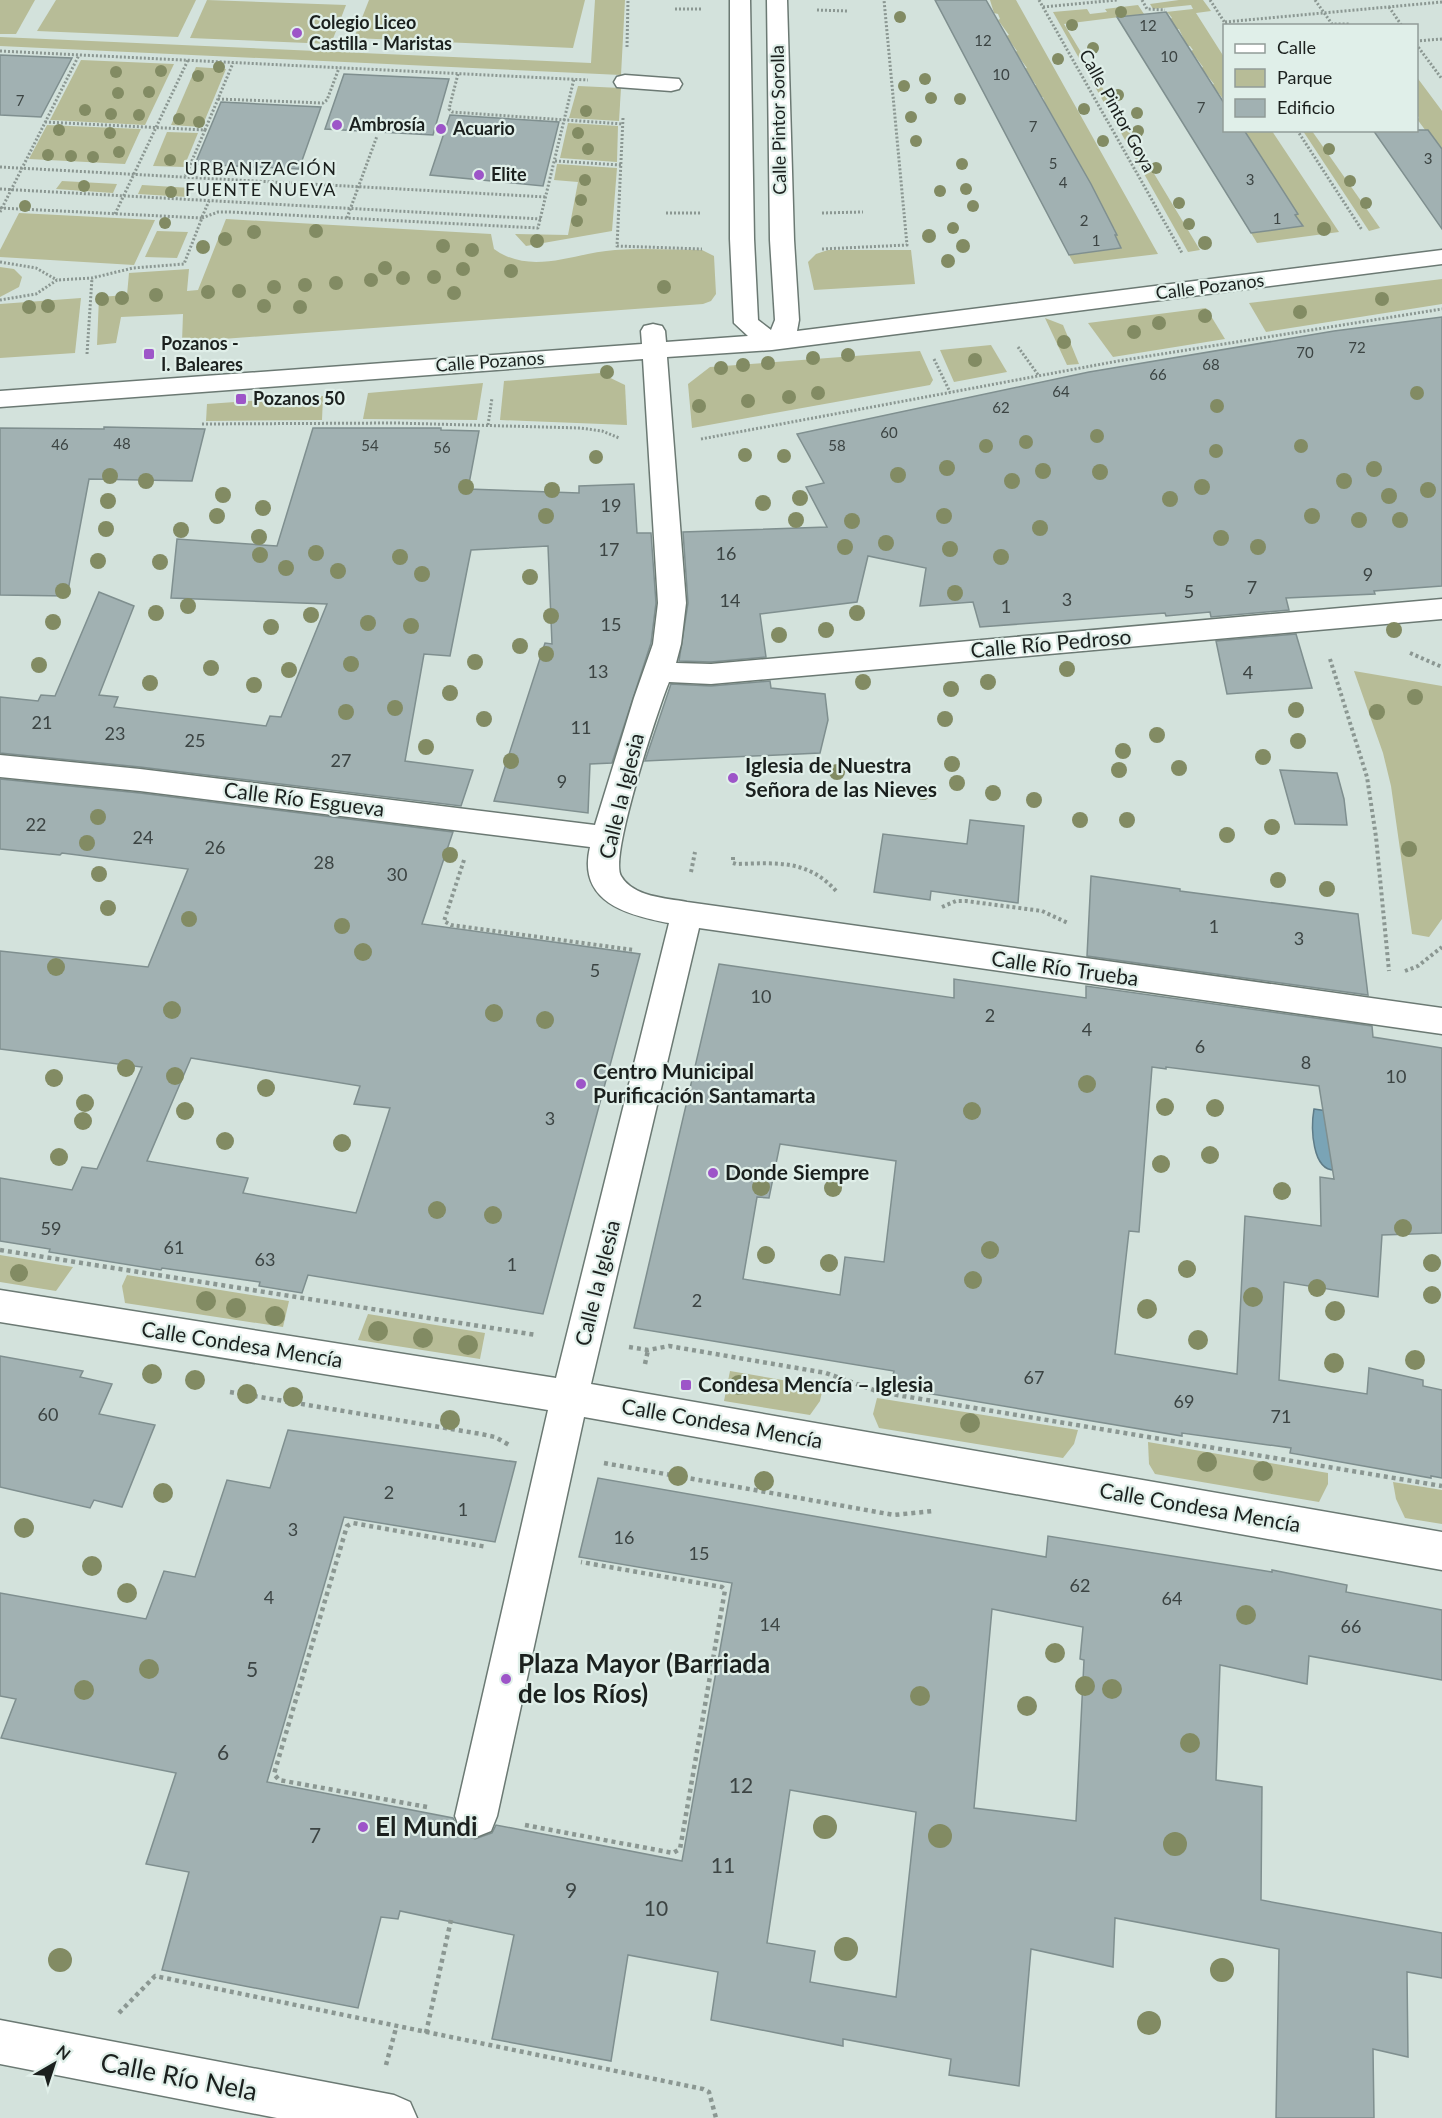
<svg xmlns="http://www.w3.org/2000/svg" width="1442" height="2118" font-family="Lato,sans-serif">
<rect width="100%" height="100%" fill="#d3e2dc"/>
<g fill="#b7bc97">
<path d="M0,0H35L16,34H0Z"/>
<path d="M56,0H196L178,37L37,31Z"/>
<path d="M207,0L346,5L331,44L190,38Z"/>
<path d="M369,0H585L573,48L354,38Z"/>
<path d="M595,0H625L621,75L0,46V37L591,63Z"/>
<path d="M990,0H1016L1158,254L1074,264L1069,255L1121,248L1115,235H1117L1114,228L1111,229L1052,115H1049L1043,97H1040L1033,86L1036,85L1024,69L1027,68L1015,52L1017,51L1006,36L1009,35L998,20L1000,19L998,14L994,13Z"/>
<path d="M1179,0H1203L1211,11L1196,13L1224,57V100L1212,85L1214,84L1201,68L1203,67L1191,51L1193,50L1190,46H1187L1179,29H1176L1170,19L1172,18L1169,14L1166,12L1193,9L1191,5L1153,9L1150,4Z"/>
<path d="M1138,5L1144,14L1064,24L1200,250L1188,252L1053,12L1087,9L1090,14L1107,12L1105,9Z"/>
<path d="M81,60L174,64L145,125L50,120Z"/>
<path d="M196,67L226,69L202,127L171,125Z"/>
<path d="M1416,76L1442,111V149H1439L1429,131H1426L1417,119L1419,118L1417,114Z"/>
<path d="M578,86L621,88L619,121L569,118Z"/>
<path d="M568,123L618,126L617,162L560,158Z"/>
<path d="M47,125L141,129L125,164L29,159Z"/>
<path d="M1241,131H1272L1339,232L1257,243L1251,233L1302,226L1295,215L1297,214Z"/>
<path d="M1303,131H1312L1380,228L1369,231Z"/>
<path d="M167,132L198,133L184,167L153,166Z"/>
<path d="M557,164L617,168L612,231L526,246L515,234L568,235L578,182L554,180Z"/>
<path d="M62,181L117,184L113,193L56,189Z"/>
<path d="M142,185L191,188L187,197L138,194Z"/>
<path d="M19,213L155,220L134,265L0,257V250Z"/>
<path d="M226,219L491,234L494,249C531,276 574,253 615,250C644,248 673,250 702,250L714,256L716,294L711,301L703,304L182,342L183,314L121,317L116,343L97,345L99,297L127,295L129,273L189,269L187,291L198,290Z"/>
<path d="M157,231L188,232L177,258L145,257Z"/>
<path d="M828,250H911L915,284L814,290L808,262L816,254Z"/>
<path d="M0,267L14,269L22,277L19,287L0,297Z"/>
<path d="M1442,279V304L1266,332L1249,303Z"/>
<path d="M81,298L75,353L0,358V304Z"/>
<path d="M1206,308L1225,339L1113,357L1088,323Z"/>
<path d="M1045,318L1063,325L1079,364L1067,365Z"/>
<path d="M991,345L1007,372L954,382L940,350Z"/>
<path d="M920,351L933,380L930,385L692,428L688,384L710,367Z"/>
<path d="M600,373L625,385L627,425L500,420L504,381Z"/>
<path d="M483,383L477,420L363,419L368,393Z"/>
<path d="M323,396L322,420L206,421L207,404Z"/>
<path d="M1354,671L1442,686V919L1429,937L1412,934L1391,786L1383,753Z"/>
<path d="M0,1255L73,1267L56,1291L0,1282Z"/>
<path d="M127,1275L289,1301L283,1327L125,1303L122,1286Z"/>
<path d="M368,1314L485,1333L480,1359L358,1340Z"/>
<path d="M730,1371L823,1387L820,1401L810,1415L724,1401Z"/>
<path d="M877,1398L1078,1430L1074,1444L1063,1458L879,1428L873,1414Z"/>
<path d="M1148,1442L1328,1473V1484L1319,1502L1155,1474L1149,1464Z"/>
<path d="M1393,1482L1442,1490V1524L1405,1518L1396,1499Z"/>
</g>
<path fill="#7aa4b6" stroke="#5e7c88" stroke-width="1.5" d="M1314,1109L1341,1113L1337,1170C1311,1173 1311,1126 1314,1109Z"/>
<g fill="#a1b1b2" stroke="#7f8f8f" stroke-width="1.5" fill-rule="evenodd">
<path d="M935,0H986L1091,184L1117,235H1115L1121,248L1069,255Z"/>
<path d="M1166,12L1224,103V130H1244L1298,214L1295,215L1303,226L1251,233L1117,17Z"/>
<path d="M0,55L72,58L41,117L0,115Z"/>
<path d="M344,74L449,79L433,135L325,129Z"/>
<path d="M221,102L321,107L299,169L195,164Z"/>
<path d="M450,115L559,122L543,186L430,175Z"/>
<path d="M1373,130H1428L1442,149V229Z"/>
<path d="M1442,317V586L1374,591L1375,594L1286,598L1289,610L1211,617L1210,612L1166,616L1165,613L980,627L973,602L920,606L926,568L868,556L857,602L760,614L766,657L711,662L679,661L688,603L683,532L827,527L806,487L824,483L797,434L1089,372L1334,331Z"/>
<path d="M104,427L205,429L192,481L89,479L67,596L0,595V428L104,429Z"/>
<path d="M313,428H441V430L479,431L468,489L579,493V486L634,484L637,533H651L656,603L651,643L612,763L590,764L588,813L494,801L545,643L552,644L548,546L471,550L450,656L424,654L405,761L473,770L461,806L140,767L0,753V697L38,701L41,695L55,696L99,592L134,606L99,695L118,697L114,707L266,726L270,716L281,717L327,604L171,598L177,539L277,546Z"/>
<path d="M1296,634L1312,688L1227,694L1216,641Z"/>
<path d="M770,681L771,688L825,694L828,720L820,753L645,761L671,684L711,686Z"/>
<path d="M1280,770L1337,773L1344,799L1347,825L1295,824Z"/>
<path d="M0,779L140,793L453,832L422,924L640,954L543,1314L308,1275L302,1293L259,1286L260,1282L162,1268L161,1270L49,1252L50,1249L0,1241V1178L72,1190L82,1167L97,1169L142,1067L0,1049V951L148,967L188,869L62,853L60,855L0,849ZM191,1058L360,1086L354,1104L390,1108L356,1213L243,1193L248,1178L147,1161Z"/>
<path d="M970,820L1024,826L1018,903L931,891L930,900L874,892L883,834L967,844Z"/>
<path d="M1091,876L1180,889V891L1358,914L1368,995L1087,956Z"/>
<path d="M719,964L954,998V979L1086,998V986L1372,1026L1373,1037L1442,1048V1233L1382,1235L1378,1297L1284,1282L1279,1380L1367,1394L1369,1368L1423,1380V1386L1442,1390V1478L1431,1476V1478L1290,1453L1291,1448L1182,1433V1436L890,1387L894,1371L634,1328ZM1152,1067L1166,1069V1067L1319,1086L1334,1179L1320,1177L1321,1226L1245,1216L1237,1374L1115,1354L1129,1231L1139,1232ZM780,1144L896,1161L884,1262L845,1257L840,1295L743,1279L757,1197L769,1198Z"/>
<path d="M0,1356L83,1371L80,1377L112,1384L99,1414L155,1425L122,1507L94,1500L90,1508L0,1487Z"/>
<path d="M288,1430L516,1462L495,1542L344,1517L267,1782L453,1818L460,1833L475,1839L492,1833L496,1825L682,1861L732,1583L579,1557L598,1478L1046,1557L1048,1536L1272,1572V1570L1347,1585L1346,1592L1442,1610V1680L1309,1656L1307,1684L1220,1665L1216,1780L1262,1787L1261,1900L1442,1933V1978L1407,1972L1408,2057L1373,2049L1374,2118H1276L1279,1949L1115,1918L1113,1967L1031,1949L1019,2086L949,2075L951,2059L843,2039V2046L711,2020L718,1972L628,1955L611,2061L492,2039L514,1935L400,1911L398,1919L381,1917L358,2008L162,1970L189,1872L146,1864L176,1773L1,1738L16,1699L0,1696V1593L146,1619L164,1571L195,1577L227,1480L270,1488ZM992,1609L1083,1627L1080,1659L1084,1660L1076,1821L974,1808ZM790,1790L916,1812L896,1997L810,1982L815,1951L767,1943Z"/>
</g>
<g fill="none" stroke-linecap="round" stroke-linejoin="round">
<defs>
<g id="minor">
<path d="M730,0H750L754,239L758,320L771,330L775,320L770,240L767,0H787L794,240L799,320L797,331L1442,250V264L772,350L667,357L686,603L681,644L676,663L711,664L1442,599V619L711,684L669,682C658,709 609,857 621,876C633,897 666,898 687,902L1442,1008V1034L699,928L591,1384L1442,1532V1570L584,1417L497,1816L491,1831L476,1837L461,1831L455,1816L548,1410L0,1322V1290L556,1378L669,923C627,915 577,902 590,847L140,791L0,777V755L140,769L595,825L634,698L653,644L658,603L643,359L0,407V391L642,344L641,331L644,326L653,324L662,326L665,331L666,342L748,336L734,323L730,239Z"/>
<path d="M625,75L679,79L682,84L679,89L671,91L617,87L614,82L617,77Z"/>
<path d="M0,2020L394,2095L410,2102L417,2118H277L0,2064Z"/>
</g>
</defs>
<use href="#minor" stroke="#6b7973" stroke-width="3"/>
<g stroke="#8b9792" stroke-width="3" stroke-dasharray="2 2" stroke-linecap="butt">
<path d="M1039,0L1182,253"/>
<path d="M1142,0L1147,9L1165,10"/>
<path d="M1210,0L1227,26"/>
<path d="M1315,0L1332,24H1349"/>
<path d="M1043,7L1117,0"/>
<path d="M1389,7L1402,26"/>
<path d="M675,9H701"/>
<path d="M817,10L848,11"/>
<path d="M1225,22L1442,2"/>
<path d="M1416,41L1442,39"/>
<path d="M1416,44L1442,79"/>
<path d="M627,47L628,0"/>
<path d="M0,51L588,80"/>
<path d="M458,74L449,109L452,112L623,124"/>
<path d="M218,99L323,103L327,100L339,68"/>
<path d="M623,118L617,246L702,249"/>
<path d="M45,122L205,130L185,177"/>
<path d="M205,130L233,63"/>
<path d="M1297,130L1362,230"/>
<path d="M555,161L621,165"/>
<path d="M0,167L546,197"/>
<path d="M0,189L541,219"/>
<path d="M0,208L202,218L184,264L133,268L92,278L57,280L36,294L0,300"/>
<path d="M0,212L79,55"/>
<path d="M666,213H700"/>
<path d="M822,213L863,212"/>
<path d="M115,214L188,60"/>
<path d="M202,217L209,201"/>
<path d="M202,218L218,212H230L538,228L574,79"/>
<path d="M347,218L377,136"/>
<path d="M822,249L907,245L884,0"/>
<path d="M0,262L36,268L57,280"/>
<path d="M1018,347L1039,376"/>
<path d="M87,354L92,278"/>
<path d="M934,359L950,392"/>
<path d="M202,424L396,423L580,428L602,431L619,438"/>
<path d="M488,425L492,398"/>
<path d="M701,439L1118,361L1442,309"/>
</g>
<g stroke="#8b9792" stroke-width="4" stroke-dasharray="3 3" stroke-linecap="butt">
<path d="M1410,653L1442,667"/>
<path d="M1330,659L1367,777L1376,837L1389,971"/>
<path d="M733,857V863L736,864C777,863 808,859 837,892"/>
<path d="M464,860L444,921L451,925L634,950"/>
<path d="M691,872L695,852"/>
<path d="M942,907L956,901H966L1042,911L1068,923"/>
<path d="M1405,971L1418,966L1442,947"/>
</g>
<g stroke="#8b9792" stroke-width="4.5" stroke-dasharray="4 4" stroke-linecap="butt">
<path d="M0,1250L536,1335"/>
<path d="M629,1347L648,1350L669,1346L826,1373L879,1392L1442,1486"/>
<path d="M645,1364L648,1350"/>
<path d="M230,1392L481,1434L495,1437L511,1446"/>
<path d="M604,1463L894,1515L933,1511"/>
<path d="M427,1807L279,1780L274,1774L347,1526L353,1523L487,1547"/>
<path d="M525,1825L673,1853L680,1849L725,1590L722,1587L581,1562"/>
<path d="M119,2013L155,1976L703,2089L709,2092L716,2118"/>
<path d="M426,2033L451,1920"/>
<path d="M386,2065L396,2028"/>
</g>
<use href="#minor" fill="#fff" fill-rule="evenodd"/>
</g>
<g fill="#828b63">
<circle cx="1121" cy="12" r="6"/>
<circle cx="900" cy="17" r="6"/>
<circle cx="1072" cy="25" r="6"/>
<circle cx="1093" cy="48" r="6"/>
<circle cx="1058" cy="59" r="6"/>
<circle cx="219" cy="67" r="6"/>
<circle cx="161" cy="71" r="6"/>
<circle cx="116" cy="72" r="6"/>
<circle cx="198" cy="76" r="6"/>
<circle cx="925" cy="79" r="6"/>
<circle cx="904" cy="86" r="6"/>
<circle cx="149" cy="92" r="6"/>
<circle cx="118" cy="93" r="6"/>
<circle cx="1118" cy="95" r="6"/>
<circle cx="931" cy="98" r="6"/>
<circle cx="960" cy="99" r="6"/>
<circle cx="1084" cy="109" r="6"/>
<circle cx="85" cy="110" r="6"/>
<circle cx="586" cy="111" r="6"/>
<circle cx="1137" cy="113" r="6"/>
<circle cx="111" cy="114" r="6"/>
<circle cx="139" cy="115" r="6"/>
<circle cx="911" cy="117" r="6"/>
<circle cx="179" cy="119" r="6"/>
<circle cx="199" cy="122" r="6"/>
<circle cx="59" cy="130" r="6"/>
<circle cx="1138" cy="131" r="6"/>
<circle cx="110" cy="133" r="6"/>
<circle cx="578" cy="133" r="6"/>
<circle cx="916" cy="141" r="6"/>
<circle cx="1103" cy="141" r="6"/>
<circle cx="588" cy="149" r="6"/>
<circle cx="1329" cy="149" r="6"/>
<circle cx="119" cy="152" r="6"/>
<circle cx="48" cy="155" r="6"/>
<circle cx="71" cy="156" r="6"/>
<circle cx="93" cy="157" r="6"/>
<circle cx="170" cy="160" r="6"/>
<circle cx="962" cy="164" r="6"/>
<circle cx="1156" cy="168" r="6"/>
<circle cx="585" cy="180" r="6"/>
<circle cx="1350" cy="181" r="6"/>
<circle cx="84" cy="186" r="6"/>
<circle cx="966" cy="189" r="6"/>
<circle cx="940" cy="191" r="6"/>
<circle cx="171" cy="192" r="6"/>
<circle cx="581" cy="200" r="6"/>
<circle cx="1179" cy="203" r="6"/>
<circle cx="1366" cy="203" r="6"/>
<circle cx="25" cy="206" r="6"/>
<circle cx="973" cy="206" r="6"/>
<circle cx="577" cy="221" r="6"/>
<circle cx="165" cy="223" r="6"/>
<circle cx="1189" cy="224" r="6"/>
<circle cx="953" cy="228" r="6"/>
<circle cx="1324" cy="229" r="7"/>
<circle cx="316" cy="231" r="7"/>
<circle cx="254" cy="232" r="7"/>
<circle cx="929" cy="236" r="7"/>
<circle cx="225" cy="239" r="7"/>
<circle cx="537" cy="241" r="7"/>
<circle cx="1205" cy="243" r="7"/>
<circle cx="443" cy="246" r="7"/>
<circle cx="963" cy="246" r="7"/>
<circle cx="203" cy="247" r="7"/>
<circle cx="472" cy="250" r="7"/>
<circle cx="948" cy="261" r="7"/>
<circle cx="385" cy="268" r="7"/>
<circle cx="463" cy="269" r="7"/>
<circle cx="511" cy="271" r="7"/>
<circle cx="434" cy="277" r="7"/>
<circle cx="403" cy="278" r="7"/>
<circle cx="371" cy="280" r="7"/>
<circle cx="336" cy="283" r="7"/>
<circle cx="305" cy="285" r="7"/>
<circle cx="274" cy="287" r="7"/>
<circle cx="664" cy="287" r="7"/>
<circle cx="239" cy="291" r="7"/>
<circle cx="208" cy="292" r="7"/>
<circle cx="454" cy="293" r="7"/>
<circle cx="156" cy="295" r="7"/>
<circle cx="122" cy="298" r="7"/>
<circle cx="102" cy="299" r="7"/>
<circle cx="1382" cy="299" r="7"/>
<circle cx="48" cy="306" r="7"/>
<circle cx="264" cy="306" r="7"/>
<circle cx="29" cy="307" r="7"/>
<circle cx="300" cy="307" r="7"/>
<circle cx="1300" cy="312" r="7"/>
<circle cx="1205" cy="316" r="7"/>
<circle cx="1159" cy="323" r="7"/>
<circle cx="1134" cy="332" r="7"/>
<circle cx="1064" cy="342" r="7"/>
<circle cx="848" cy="355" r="7"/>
<circle cx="813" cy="358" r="7"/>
<circle cx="975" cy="360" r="7"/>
<circle cx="768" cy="363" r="7"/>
<circle cx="743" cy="365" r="7"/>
<circle cx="721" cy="368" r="7"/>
<circle cx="607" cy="372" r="7"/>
<circle cx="818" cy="393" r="7"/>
<circle cx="1417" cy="393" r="7"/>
<circle cx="789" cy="397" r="7"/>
<circle cx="748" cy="401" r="7"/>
<circle cx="699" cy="406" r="7"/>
<circle cx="1217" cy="406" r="7"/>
<circle cx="1097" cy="436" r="7"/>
<circle cx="1026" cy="442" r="7"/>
<circle cx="986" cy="446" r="7"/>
<circle cx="1301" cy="446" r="7"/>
<circle cx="1216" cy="451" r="7"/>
<circle cx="745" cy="455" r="7"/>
<circle cx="784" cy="456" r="7"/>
<circle cx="596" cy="457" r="7"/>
<circle cx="947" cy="468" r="8"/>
<circle cx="1374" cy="469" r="8"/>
<circle cx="1043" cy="471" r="8"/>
<circle cx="1100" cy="472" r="8"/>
<circle cx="898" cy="475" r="8"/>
<circle cx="110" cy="476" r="8"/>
<circle cx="146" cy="481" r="8"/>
<circle cx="1012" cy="481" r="8"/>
<circle cx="1344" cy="481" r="8"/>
<circle cx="466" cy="487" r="8"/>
<circle cx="1202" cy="487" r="8"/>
<circle cx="552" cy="490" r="8"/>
<circle cx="1428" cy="490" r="8"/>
<circle cx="223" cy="495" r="8"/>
<circle cx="1389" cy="496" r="8"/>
<circle cx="800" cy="498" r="8"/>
<circle cx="1170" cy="499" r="8"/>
<circle cx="108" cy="501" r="8"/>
<circle cx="763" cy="503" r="8"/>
<circle cx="263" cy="508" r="8"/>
<circle cx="217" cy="516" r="8"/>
<circle cx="546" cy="516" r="8"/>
<circle cx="944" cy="516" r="8"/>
<circle cx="1312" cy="516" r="8"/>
<circle cx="796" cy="520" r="8"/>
<circle cx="1359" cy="520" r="8"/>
<circle cx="1400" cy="520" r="8"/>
<circle cx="852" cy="521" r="8"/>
<circle cx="1040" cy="528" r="8"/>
<circle cx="106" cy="529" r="8"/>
<circle cx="181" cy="530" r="8"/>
<circle cx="259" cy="537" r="8"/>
<circle cx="1221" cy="538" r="8"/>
<circle cx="886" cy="543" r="8"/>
<circle cx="845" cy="547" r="8"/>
<circle cx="1258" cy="547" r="8"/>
<circle cx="950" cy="549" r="8"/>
<circle cx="316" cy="553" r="8"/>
<circle cx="260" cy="555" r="8"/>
<circle cx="400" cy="557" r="8"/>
<circle cx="1001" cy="557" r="8"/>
<circle cx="98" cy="561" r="8"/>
<circle cx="160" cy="562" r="8"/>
<circle cx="286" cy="568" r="8"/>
<circle cx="338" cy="571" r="8"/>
<circle cx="422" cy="574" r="8"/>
<circle cx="530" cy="577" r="8"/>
<circle cx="63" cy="591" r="8"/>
<circle cx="955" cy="593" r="8"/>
<circle cx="188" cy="606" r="8"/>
<circle cx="156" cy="613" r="8"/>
<circle cx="857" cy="613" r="8"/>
<circle cx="311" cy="615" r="8"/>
<circle cx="551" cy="616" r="8"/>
<circle cx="53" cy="622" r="8"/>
<circle cx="368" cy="623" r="8"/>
<circle cx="411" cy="626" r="8"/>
<circle cx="271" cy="627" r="8"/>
<circle cx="826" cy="630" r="8"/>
<circle cx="1394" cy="630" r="8"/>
<circle cx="779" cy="635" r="8"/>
<circle cx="520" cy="646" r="8"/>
<circle cx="546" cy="654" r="8"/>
<circle cx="475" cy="662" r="8"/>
<circle cx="351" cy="664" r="8"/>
<circle cx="39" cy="665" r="8"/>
<circle cx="211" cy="668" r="8"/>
<circle cx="1067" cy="669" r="8"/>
<circle cx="289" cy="670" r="8"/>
<circle cx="863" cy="682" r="8"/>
<circle cx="988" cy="682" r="8"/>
<circle cx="150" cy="683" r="8"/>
<circle cx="254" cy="685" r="8"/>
<circle cx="951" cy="689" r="8"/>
<circle cx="450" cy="693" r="8"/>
<circle cx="1415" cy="697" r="8"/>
<circle cx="395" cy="708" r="8"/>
<circle cx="1296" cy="710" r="8"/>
<circle cx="346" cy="712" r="8"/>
<circle cx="1377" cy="712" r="8"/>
<circle cx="484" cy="719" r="8"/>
<circle cx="945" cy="719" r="8"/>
<circle cx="1157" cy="735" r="8"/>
<circle cx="1298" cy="741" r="8"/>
<circle cx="426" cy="747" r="8"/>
<circle cx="1123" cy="751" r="8"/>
<circle cx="1263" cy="757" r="8"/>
<circle cx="511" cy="761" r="8"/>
<circle cx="952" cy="764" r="8"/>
<circle cx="1179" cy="768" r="8"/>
<circle cx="1119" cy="770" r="8"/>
<circle cx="837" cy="772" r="8"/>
<circle cx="957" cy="783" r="8"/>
<circle cx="923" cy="792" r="8"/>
<circle cx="993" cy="793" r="8"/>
<circle cx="1034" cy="800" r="8"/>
<circle cx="98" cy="817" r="8"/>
<circle cx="1080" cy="820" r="8"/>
<circle cx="1127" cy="820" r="8"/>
<circle cx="1272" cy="827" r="8"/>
<circle cx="1227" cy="835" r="8"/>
<circle cx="87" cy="843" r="8"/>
<circle cx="1409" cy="849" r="8"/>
<circle cx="450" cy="855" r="8"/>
<circle cx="99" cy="874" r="8"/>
<circle cx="1278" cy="880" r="8"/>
<circle cx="1327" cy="889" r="8"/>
<circle cx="108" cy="908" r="8"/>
<circle cx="189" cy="919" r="8"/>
<circle cx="342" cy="926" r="8"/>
<circle cx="363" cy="952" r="9"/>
<circle cx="56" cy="967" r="9"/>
<circle cx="172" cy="1010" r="9"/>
<circle cx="494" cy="1013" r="9"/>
<circle cx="545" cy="1020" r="9"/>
<circle cx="126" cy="1068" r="9"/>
<circle cx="175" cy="1076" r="9"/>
<circle cx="54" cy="1078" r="9"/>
<circle cx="1087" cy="1084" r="9"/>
<circle cx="266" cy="1088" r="9"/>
<circle cx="85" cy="1103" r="9"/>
<circle cx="1165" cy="1107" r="9"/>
<circle cx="1215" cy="1108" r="9"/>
<circle cx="185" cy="1111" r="9"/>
<circle cx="972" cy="1111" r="9"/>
<circle cx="83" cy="1121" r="9"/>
<circle cx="225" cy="1141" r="9"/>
<circle cx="342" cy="1143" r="9"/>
<circle cx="1210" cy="1155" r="9"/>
<circle cx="59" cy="1157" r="9"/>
<circle cx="1161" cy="1164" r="9"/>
<circle cx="761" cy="1187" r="9"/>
<circle cx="833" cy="1188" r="9"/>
<circle cx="1282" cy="1191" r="9"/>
<circle cx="437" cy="1210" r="9"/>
<circle cx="493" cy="1215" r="9"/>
<circle cx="1403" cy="1228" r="9"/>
<circle cx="990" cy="1250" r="9"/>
<circle cx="766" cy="1255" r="9"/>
<circle cx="829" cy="1263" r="9"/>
<circle cx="1432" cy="1263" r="9"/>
<circle cx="1187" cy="1269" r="9"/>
<circle cx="19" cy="1273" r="9"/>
<circle cx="973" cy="1280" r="9"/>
<circle cx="1317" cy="1288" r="9"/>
<circle cx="1432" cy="1295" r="9"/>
<circle cx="1253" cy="1297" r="10"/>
<circle cx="206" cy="1301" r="10"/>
<circle cx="236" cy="1308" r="10"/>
<circle cx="1147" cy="1309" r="10"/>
<circle cx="1335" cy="1311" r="10"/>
<circle cx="275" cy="1316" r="10"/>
<circle cx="378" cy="1331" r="10"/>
<circle cx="423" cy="1338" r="10"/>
<circle cx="1198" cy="1340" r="10"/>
<circle cx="468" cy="1345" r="10"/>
<circle cx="1415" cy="1360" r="10"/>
<circle cx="1334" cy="1363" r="10"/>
<circle cx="152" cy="1374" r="10"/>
<circle cx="195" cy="1380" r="10"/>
<circle cx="739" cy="1385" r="10"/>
<circle cx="247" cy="1394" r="10"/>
<circle cx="293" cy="1397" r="10"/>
<circle cx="450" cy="1420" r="10"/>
<circle cx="970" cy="1423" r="10"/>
<circle cx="1207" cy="1462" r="10"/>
<circle cx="1263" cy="1471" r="10"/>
<circle cx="678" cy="1476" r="10"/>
<circle cx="764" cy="1481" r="10"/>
<circle cx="163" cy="1493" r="10"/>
<circle cx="24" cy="1528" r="10"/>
<circle cx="92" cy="1566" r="10"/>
<circle cx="127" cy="1593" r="10"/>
<circle cx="1246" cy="1615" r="10"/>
<circle cx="1055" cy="1653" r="10"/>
<circle cx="149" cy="1669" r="10"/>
<circle cx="1085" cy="1686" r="10"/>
<circle cx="1112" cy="1689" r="10"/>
<circle cx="84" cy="1690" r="10"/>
<circle cx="920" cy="1696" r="10"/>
<circle cx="1027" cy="1706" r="10"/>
<circle cx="1190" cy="1743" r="10"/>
<circle cx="825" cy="1827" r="12"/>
<circle cx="940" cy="1836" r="12"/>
<circle cx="1175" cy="1844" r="12"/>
<circle cx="846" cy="1949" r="12"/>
<circle cx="60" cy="1960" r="12"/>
<circle cx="1222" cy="1970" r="12"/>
<circle cx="1149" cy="2023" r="12"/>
</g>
<g fill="#9d55c8" stroke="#e0efe9" stroke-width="2">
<circle cx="297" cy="33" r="6"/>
<circle cx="337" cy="125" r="6"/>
<circle cx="441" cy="129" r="6"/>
<circle cx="479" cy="175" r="6"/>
<rect x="143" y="348" width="12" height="12" rx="3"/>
<rect x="235" y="393" width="12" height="12" rx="3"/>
<circle cx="733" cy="778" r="6"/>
<circle cx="581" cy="1084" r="6"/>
<circle cx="713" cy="1173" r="6"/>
<rect x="680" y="1379" width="12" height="12" rx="3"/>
<circle cx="506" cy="1679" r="6"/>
<circle cx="363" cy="1827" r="6"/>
</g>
<g text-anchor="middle" stroke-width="4.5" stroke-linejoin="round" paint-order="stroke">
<g font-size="15" fill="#3c4443">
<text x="1148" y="31">12</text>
<text x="983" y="46">12</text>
<text x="1169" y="62">10</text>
<text x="1001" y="80">10</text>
<text x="20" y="106">7</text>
<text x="1201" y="113">7</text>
<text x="1033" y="132">7</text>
<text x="1428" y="164">3</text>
<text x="1053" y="169">5</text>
<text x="1250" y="185">3</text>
<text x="1063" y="188">4</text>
<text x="1277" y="224">1</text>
<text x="1084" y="226">2</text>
<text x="1096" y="246">1</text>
<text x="1357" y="353">72</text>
<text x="1305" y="358">70</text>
<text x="1211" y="370">68</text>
<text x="1158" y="380">66</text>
<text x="1061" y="397">64</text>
<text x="1001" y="413">62</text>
<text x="889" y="438">60</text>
<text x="122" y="449">48</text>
<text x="60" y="450">46</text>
<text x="370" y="451">54</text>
<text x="837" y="451">58</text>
<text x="442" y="453">56</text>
</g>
<g font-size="18" font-weight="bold" fill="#1b201e" stroke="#e0efe9" text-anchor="start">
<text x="309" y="29">Colegio Liceo<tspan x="309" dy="21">Castilla - Maristas</tspan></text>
<text x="349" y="131">Ambrosía</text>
<text x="453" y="135">Acuario</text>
<text x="491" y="181">Elite</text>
<text x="161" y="350">Pozanos -<tspan x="161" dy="21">I. Baleares</tspan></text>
<text x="253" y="405">Pozanos 50</text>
</g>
<g font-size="18" fill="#1b201e" stroke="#e0efe9">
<text transform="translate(1117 111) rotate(61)" y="6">Calle Pintor Goya</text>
<text transform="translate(779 120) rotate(-91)" y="6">Calle Pintor Sorolla</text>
<text transform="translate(1210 287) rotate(-7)" y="6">Calle Pozanos</text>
<text transform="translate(490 362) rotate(-4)" y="6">Calle Pozanos</text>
</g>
<g font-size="18" letter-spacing="1.5" fill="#1b201e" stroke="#e0efe9">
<text x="261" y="175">URBANIZACIÓN<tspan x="261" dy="21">FUENTE NUEVA</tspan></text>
</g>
<g font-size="18" fill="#3c4443">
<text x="611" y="512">19</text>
<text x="609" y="556">17</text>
<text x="726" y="560">16</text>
<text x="1368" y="581">9</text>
<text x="1252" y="594">7</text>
<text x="1189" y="598">5</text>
<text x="1067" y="606">3</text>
<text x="730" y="607">14</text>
<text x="1006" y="613">1</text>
<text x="611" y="631">15</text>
<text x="598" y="678">13</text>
<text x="1248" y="679">4</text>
<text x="42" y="729">21</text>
<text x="581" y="734">11</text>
<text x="115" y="740">23</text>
<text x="195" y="747">25</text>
<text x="341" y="767">27</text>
<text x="562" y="788">9</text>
<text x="36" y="831">22</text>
<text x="143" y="844">24</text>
<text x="215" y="854">26</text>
<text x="324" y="869">28</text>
<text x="397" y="881">30</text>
<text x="1214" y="933">1</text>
<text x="1299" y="945">3</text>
<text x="595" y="977">5</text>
<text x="761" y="1003">10</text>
<text x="990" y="1022">2</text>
<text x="1087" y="1036">4</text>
<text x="1200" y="1053">6</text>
<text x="1306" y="1069">8</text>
<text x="1396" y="1083">10</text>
<text x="550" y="1125">3</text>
<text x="51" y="1235">59</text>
<text x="174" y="1254">61</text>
<text x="265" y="1266">63</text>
<text x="512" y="1271">1</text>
<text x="697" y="1307">2</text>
<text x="1034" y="1384">67</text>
<text x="1184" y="1408">69</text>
<text x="48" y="1421">60</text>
<text x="1281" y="1423">71</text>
<text x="389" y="1499">2</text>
<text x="463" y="1516">1</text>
<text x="293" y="1536">3</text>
<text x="624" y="1544">16</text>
<text x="699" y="1560">15</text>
<text x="1080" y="1592">62</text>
<text x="269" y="1604">4</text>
<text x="1172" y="1605">64</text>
<text x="770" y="1631">14</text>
<text x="1351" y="1633">66</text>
</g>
<g font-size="21" fill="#1b201e" stroke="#e0efe9">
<text transform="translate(1051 644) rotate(-5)" y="7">Calle Río Pedroso</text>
<text transform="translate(622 796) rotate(-76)" y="7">Calle la Iglesia</text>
<text transform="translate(304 800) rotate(7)" y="7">Calle Río Esgueva</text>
<text transform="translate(1065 969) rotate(8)" y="7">Calle Río Trueba</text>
<text transform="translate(598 1283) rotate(-76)" y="7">Calle la Iglesia</text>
<text transform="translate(242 1345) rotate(9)" y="7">Calle Condesa Mencía</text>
<text transform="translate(722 1424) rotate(10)" y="7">Calle Condesa Mencía</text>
<text transform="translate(1200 1508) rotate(10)" y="7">Calle Condesa Mencía</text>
</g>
<g font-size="21" font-weight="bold" fill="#1b201e" stroke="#e0efe9" text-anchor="start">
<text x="745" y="773">Iglesia de Nuestra<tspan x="745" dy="24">Señora de las Nieves</tspan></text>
<text x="593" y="1079">Centro Municipal<tspan x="593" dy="24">Purificación Santamarta</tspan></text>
<text x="725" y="1180">Donde Siempre</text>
<text x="698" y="1392">Condesa Mencía – Iglesia</text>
</g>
<g font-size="21" fill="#3c4443">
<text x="252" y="1677">5</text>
<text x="223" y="1760">6</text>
<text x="741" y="1793">12</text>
<text x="315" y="1843">7</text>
<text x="723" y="1873">11</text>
<text x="571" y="1898">9</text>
<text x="656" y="1916">10</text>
</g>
<g font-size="26" font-weight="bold" fill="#1b201e" stroke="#e0efe9" text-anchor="start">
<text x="518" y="1673">Plaza Mayor (Barriada<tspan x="518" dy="30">de los Ríos)</tspan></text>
<text x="375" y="1836">El Mundi</text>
</g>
<g font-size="26" fill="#1b201e" stroke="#e0efe9">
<text transform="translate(179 2077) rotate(11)" y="9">Calle Río Nela</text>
</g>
</g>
<rect x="1223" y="24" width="195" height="108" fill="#e0efe9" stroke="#919c98" stroke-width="1.5"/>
<rect x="1235" y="44" width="30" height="9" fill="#ffffff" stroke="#919c98" stroke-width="1.5"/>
<text x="1277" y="54" font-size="18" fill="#1b201e">Calle</text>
<rect x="1235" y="69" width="30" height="18" fill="#b7bc97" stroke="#919c98" stroke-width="1.5"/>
<text x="1277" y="84" font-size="18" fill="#1b201e">Parque</text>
<rect x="1235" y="99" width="30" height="18" fill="#a1b1b2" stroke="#919c98" stroke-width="1.5"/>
<text x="1277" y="114" font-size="18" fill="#1b201e">Edificio</text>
<g transform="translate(54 2064) rotate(39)" stroke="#e0efe9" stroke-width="4.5" paint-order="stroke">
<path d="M0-4.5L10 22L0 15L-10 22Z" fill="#1b201e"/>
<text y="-9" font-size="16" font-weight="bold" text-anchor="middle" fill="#1b201e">N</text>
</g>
</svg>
